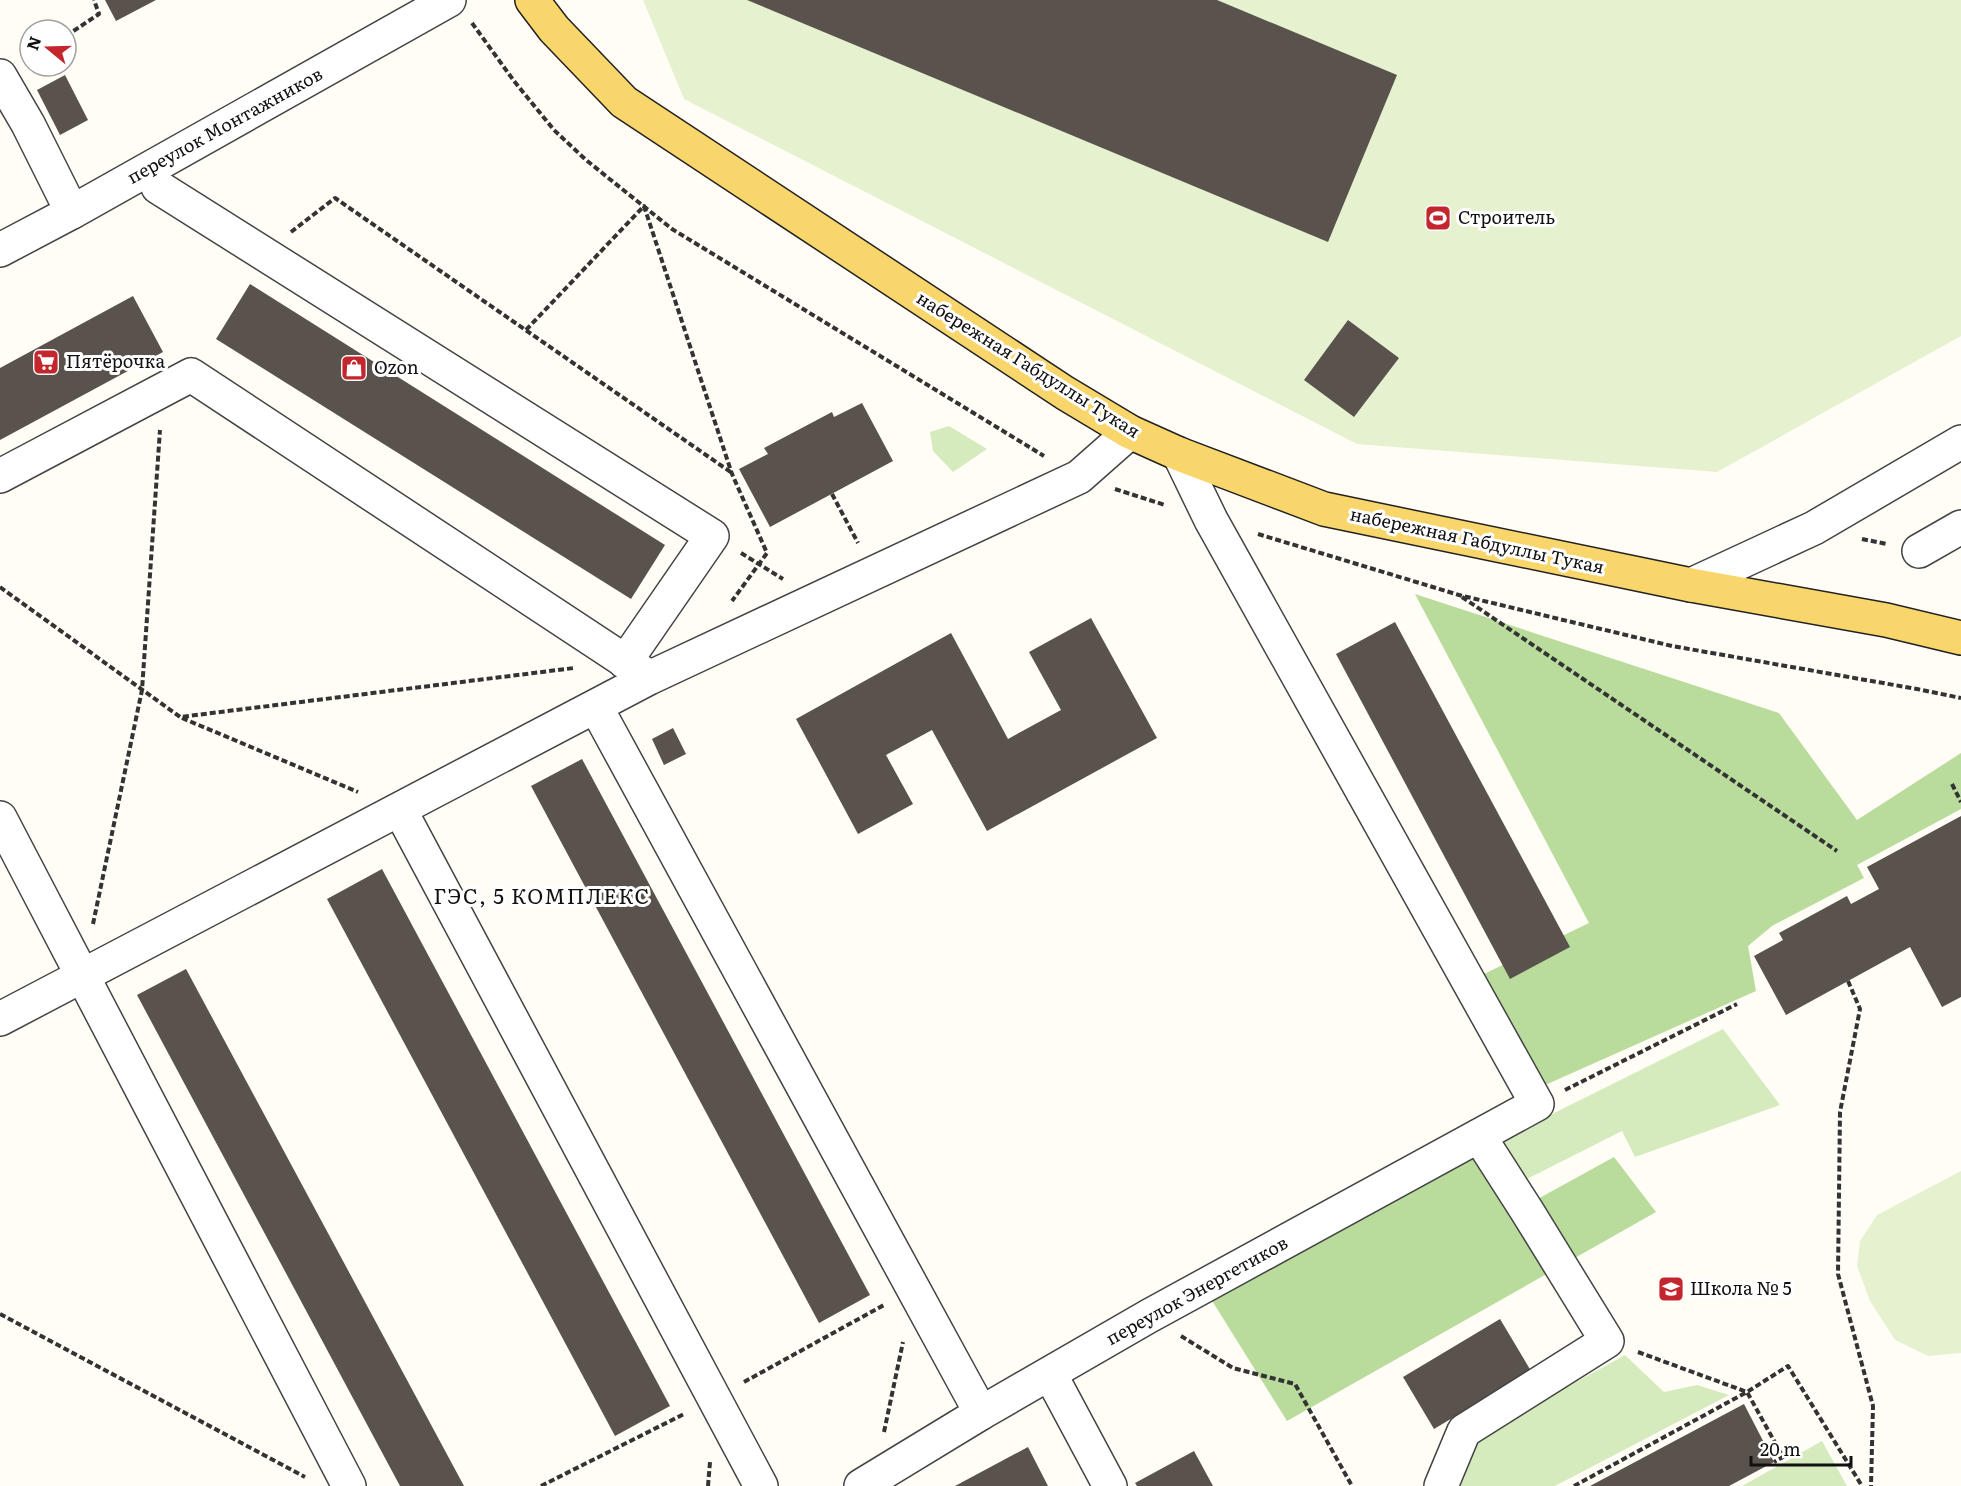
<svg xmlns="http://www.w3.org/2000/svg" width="1961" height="1486" font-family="Literata,serif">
<rect width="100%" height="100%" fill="#fffdf5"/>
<g fill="#d5ebbd">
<path d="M949,426L987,449L953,472L933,451L930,432Z"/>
<path d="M1723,1029L1780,1105L1635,1157L1622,1131L1519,1183L1498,1141Z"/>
<path d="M1625,1355L1664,1392L1697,1385L1729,1395L1555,1486H1456L1477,1437Z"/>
<path d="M1822,1441L1847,1486H1742Z"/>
</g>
<g fill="#b9dc9c">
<path d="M1415,594L1779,713L1857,820L1961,753V809L1857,865L1864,878L1772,926L1748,946L1756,991L1543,1086L1482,975L1589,923Z"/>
<path d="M1471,1156L1512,1213L1614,1157L1656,1212L1287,1421L1211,1299Z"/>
</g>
<g fill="#e6f2cf">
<path d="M643,0H1961V336L1717,472L1357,444L684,99Z"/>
<path d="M1961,1171V1353L1928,1356L1895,1340L1870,1301L1857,1266L1860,1241L1877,1215Z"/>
</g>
<g fill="#5a524d">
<path d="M105,0H156L116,21Z"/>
<path d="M747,0H1217L1397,75L1328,242Z"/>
<path d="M65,75L88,120L60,135L37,90Z"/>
<path d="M250,284L665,545L631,599L216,339Z"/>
<path d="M133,296L163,352L0,440V368Z"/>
<path d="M1348,320L1399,358L1354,417L1304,380Z"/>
<path d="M862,403L893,461L770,527L739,469L768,454L764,448L832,412L834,417Z"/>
<path d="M1091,618L1157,738L987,831L932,730L886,755L913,804L858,834L796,719L951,633L1008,739L1061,710L1029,652Z"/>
<path d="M1395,622L1570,947L1510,979L1336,654Z"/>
<path d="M673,728L686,754L664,765L652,739Z"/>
<path d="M582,759L870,1295L819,1323L531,786Z"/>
<path d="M1961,816V997L1942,1007L1910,947L1786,1015L1754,956L1783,940L1779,933L1847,896L1851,904L1879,889L1867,867Z"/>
<path d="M382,869L670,1406L615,1436L327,899Z"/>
<path d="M186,969L464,1486H400L137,995Z"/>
<path d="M1500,1319L1531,1371L1434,1429L1403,1377Z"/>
<path d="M1744,1404L1774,1462L1729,1486H1590Z"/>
<path d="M1028,1447L1048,1486H955Z"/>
<path d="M1194,1451L1213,1486H1137L1135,1483Z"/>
</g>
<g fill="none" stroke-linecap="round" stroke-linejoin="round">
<defs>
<g id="minor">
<path d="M0,76L28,124L72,212"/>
<path d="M158,187L712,536L625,662"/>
<path d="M0,250L72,212L449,0"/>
<path d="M0,476L191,375L643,673"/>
<path d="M1919,551L1961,527"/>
<path d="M1691,585L1814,528L1961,442"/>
<path d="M596,707L981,1413"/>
<path d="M400,810L761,1486"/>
<path d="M0,818L349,1486"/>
<path d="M0,1019L649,678L1079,477L1130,432"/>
<path d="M1050,1374L1110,1486"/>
<path d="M861,1486L981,1413L1149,1316L1537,1104L1211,520L1179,454"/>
<path d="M1441,1486L1464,1431L1607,1341L1527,1211L1479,1136"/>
</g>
<path id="major" d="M532,0L554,29L624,102L1065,393L1130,432L1179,454L1324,509L1691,585L1886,620L1961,638"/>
</defs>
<use href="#minor" stroke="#444" stroke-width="36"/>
<use href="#major" stroke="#222" stroke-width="36"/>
<g stroke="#333" stroke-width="4" stroke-dasharray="6 3" stroke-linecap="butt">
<path d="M472,23L514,81L554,130L586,160L672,229L1044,456"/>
<path d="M66,36L99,14L94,0"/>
<path d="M291,232L335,198L732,473"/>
<path d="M526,330L644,206L732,474L767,553L732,601"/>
<path d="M1115,489L1165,505"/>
<path d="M832,494L858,543"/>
<path d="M1258,534L1459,595L1672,646L1917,689L1961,698"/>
<path d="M1862,539L1887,544"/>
<path d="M741,553L783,579"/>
<path d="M0,587L180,717L574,668"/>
<path d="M1462,597L1837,851"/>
<path d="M182,718L358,792"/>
<path d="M1952,784L1961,802"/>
<path d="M93,924L142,690L160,430"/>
<path d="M1848,981L1860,1009L1840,1112L1838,1274L1873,1406L1871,1486"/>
<path d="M1565,1090L1737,1004"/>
<path d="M0,1314L305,1477"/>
<path d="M1181,1336L1233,1368L1295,1384L1352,1486"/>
<path d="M1638,1352L1747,1392L1783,1457L1774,1462"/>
<path d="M744,1382L884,1305"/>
<path d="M884,1432L903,1342"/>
<path d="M541,1486L684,1414"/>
<path d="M708,1486L710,1462"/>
<path d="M1574,1486L1747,1392L1788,1366L1862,1486"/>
</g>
<use href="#minor" stroke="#fff" stroke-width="33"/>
<use href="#major" stroke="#f9d66b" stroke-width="33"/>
</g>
<defs>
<symbol id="stadium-square" viewBox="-11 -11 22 22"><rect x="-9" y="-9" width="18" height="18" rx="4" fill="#c4262e" stroke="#fff"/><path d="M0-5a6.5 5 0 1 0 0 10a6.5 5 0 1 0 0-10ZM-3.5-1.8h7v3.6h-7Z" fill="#fff"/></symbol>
<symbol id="supermarket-square" viewBox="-11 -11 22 22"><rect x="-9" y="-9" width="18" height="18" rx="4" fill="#c4262e" stroke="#fff"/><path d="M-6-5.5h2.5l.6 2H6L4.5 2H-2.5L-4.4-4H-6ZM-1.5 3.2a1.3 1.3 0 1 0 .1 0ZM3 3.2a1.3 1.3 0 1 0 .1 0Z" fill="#fff"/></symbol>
<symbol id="shop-square" viewBox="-11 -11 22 22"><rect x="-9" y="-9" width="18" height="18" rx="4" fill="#c4262e" stroke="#fff"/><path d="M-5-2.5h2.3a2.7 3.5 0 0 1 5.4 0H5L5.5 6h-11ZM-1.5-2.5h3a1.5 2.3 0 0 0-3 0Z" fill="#fff"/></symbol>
<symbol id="school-square" viewBox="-11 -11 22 22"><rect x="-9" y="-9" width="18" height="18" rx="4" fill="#c4262e" stroke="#fff"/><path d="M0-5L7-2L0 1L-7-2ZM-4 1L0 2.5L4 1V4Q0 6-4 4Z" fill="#fff"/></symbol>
</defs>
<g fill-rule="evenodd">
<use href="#stadium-square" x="1423" y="203" width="30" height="30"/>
<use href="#supermarket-square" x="31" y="347" width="30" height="30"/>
<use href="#shop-square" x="339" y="353" width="30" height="30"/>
<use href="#school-square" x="1656" y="1274" width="30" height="30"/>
</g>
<g text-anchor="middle" stroke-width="6" stroke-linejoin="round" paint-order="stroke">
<g font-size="18" fill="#111" stroke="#fff">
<text transform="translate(225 126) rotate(-29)" y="6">переулок Монтажников</text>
<text transform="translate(1028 365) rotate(32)" y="6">набережная Габдуллы Тукая</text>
<text transform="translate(1477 541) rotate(12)" y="6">набережная Габдуллы Тукая</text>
<text transform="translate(1197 1291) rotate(-29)" y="6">переулок Энергетиков</text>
</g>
<g font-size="18" fill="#111" stroke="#fff" text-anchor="start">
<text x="1458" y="224">Строитель</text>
<text x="66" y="368">Пятёрочка</text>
<text x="374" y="374">Ozon</text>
<text x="1690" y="1295">Школа № 5</text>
</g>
<g font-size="21" letter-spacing="1.5" fill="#111" stroke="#fff">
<text x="542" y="904">ГЭС, 5 КОМПЛЕКС</text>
</g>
</g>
<g transform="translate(48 48) rotate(289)"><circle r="28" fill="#ffffff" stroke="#a0a0a0" stroke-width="1.5"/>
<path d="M0-4.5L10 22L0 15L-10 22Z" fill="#c4262e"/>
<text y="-9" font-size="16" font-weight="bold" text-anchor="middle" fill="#111111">N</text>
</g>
<path d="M1751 1456v9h100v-9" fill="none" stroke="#111111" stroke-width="3"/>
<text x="1760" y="1456" font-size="18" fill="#111111" stroke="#ffffff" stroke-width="4.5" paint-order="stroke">20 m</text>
</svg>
